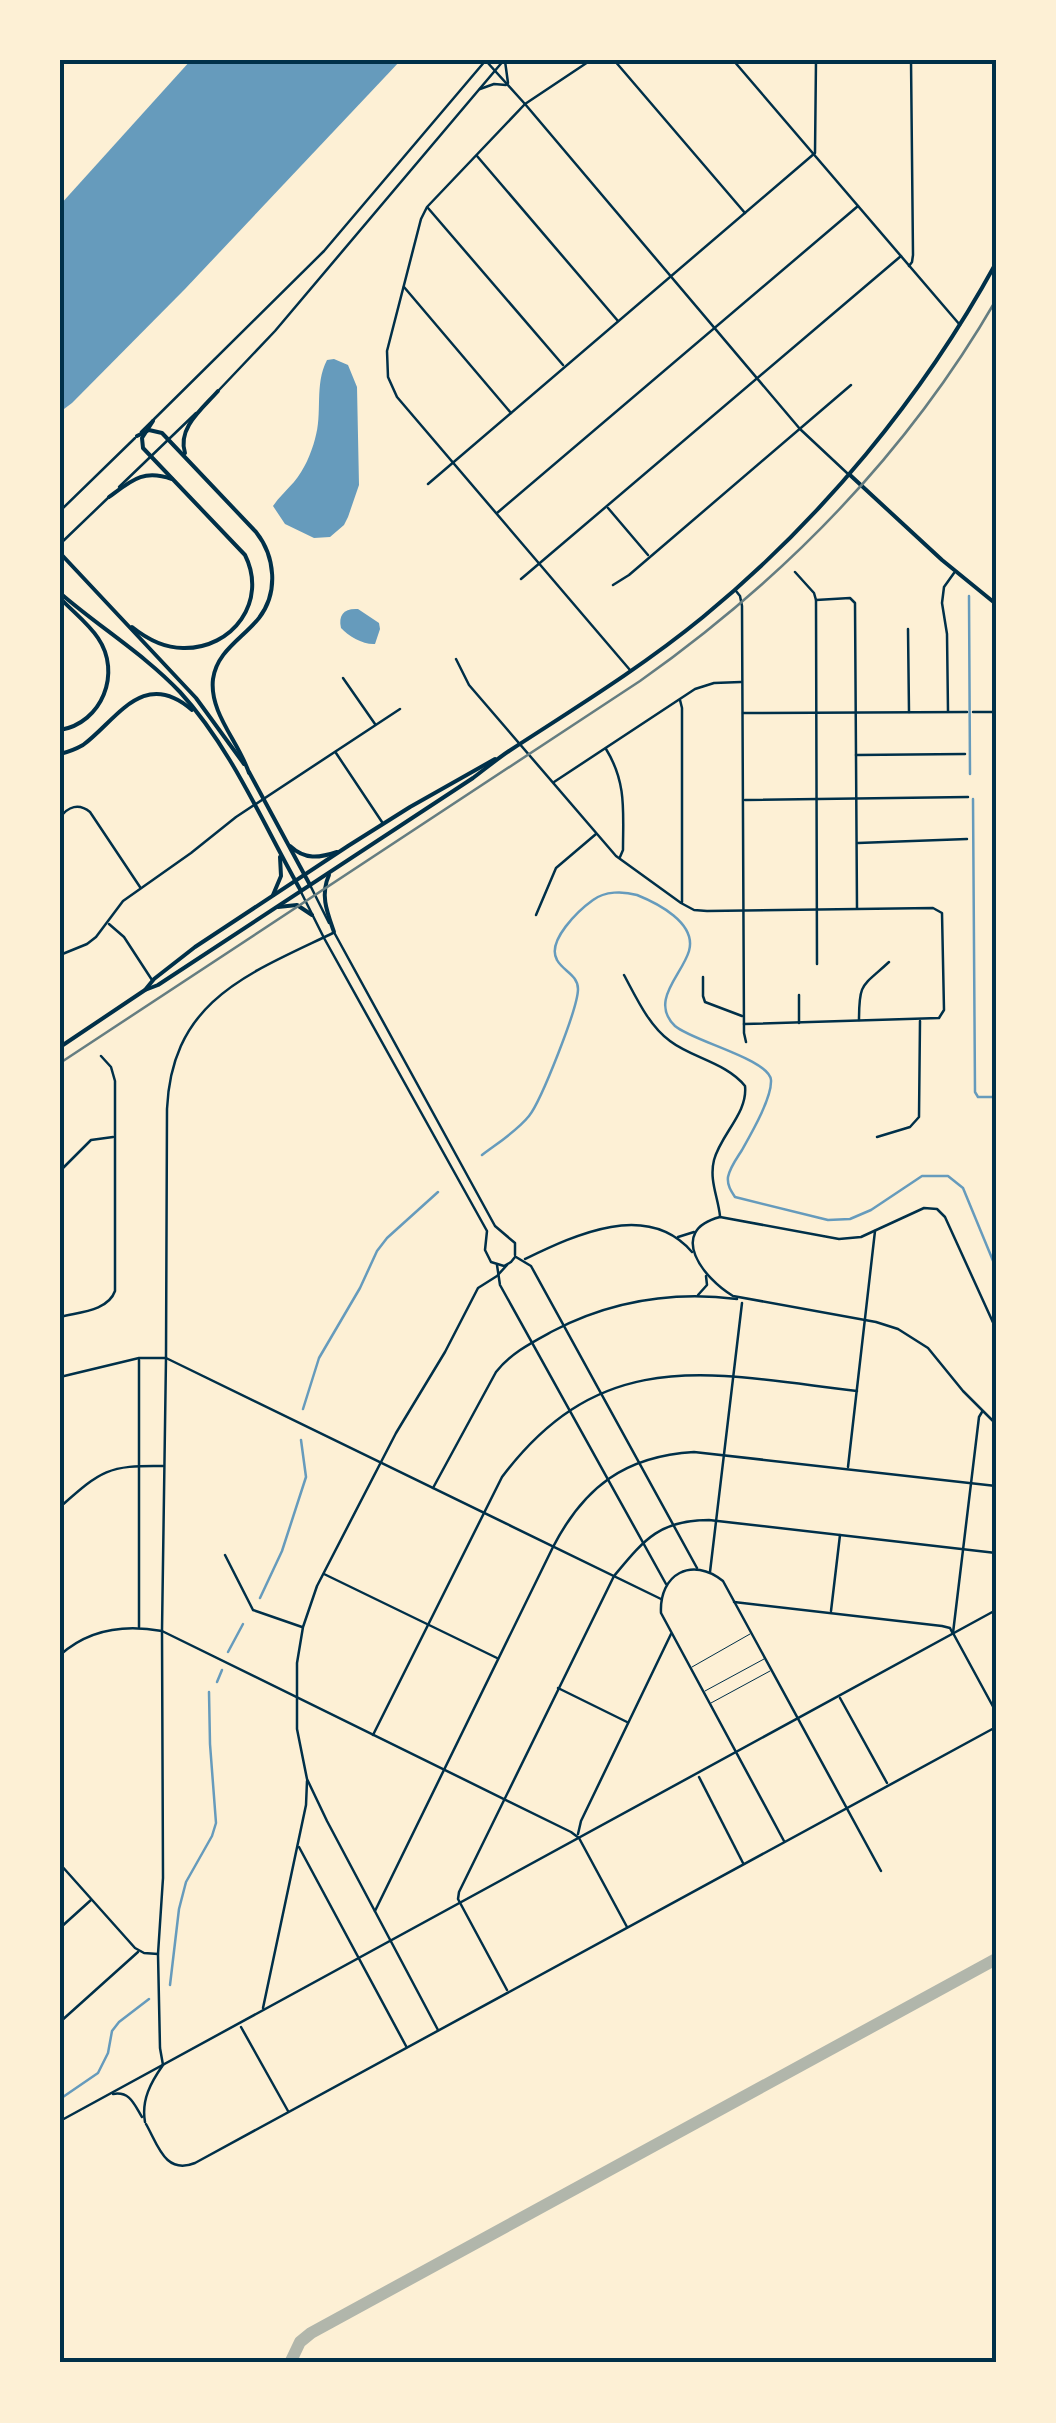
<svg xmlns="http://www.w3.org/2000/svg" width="1056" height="2423" font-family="Helvetica,sans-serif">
<rect width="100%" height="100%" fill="#fdf0d5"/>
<g fill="#669bbc">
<path d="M191,60H401L185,289L72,403L60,412V205Z"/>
<path d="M334,359L348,365L357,387L359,485L348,517L344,525L330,537L314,538L285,524L273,506C279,497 287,490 294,482C304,470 311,454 315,439C323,413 314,385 327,360Z"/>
<path d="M358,609L379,623L380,629L375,644C364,645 348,636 341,628C338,615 344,608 358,609Z"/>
</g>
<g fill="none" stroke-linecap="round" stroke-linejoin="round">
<g stroke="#669bbc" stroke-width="2.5">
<path d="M969,596L970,774"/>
<path d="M973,799L975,1092L978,1097H996"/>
<path d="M482,1155C498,1143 517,1131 529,1116C541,1101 578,1008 578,989C578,975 563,971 557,960C546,941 579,910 593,900C605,891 623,891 637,895C657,903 697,923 689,951C682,975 649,1001 675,1026C692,1041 769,1059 771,1080C772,1098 751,1134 742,1150C737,1158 730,1167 728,1177C727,1185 731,1191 735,1197L828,1220L850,1219L871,1210L922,1176H948L963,1188L996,1268"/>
<path d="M303,1409L319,1358L360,1288L377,1251L387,1238L438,1192"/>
<path d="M260,1598L282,1551L306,1477L301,1440"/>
<path d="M228,1652L243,1624"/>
<path d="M217,1682L222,1670"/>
<path d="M170,1985L179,1909L186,1882L212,1836L216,1823L210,1744L209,1692"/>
<path d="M60,2099L98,2073L108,2053L112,2031L119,2022L149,1999"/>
</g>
<path stroke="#b1b6ab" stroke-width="12" d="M290,2363L300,2342L311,2333L996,1959"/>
<g stroke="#003049" stroke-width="1">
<path d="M692,1667L750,1634"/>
<path d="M705,1691L764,1659"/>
<path d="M711,1703L770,1671"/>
</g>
<g stroke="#003049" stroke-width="2.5">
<path d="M591,60L525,104L427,207L421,219L387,351L388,377L397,397L630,670"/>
<path d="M614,60L745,213"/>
<path d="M733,60L960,325"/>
<path d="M477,156L618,321"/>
<path d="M428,208L563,365"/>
<path d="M909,266L912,262L913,255L911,60"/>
<path d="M404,287L511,413"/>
<path d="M428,484L815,153L816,60"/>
<path d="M608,508L648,555"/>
<path d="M497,513L858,206"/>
<path d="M795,572L814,593L816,600L817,964"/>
<path d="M521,579L901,256"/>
<path d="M613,585L629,575L851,385"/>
<path d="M736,591L740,596L742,606L744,1033L746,1042"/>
<path d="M816,600L850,598L855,603L857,908"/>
<path d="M908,629L909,712"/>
<path d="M456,659L469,685L616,856L681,903L694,910L707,911L933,908L942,913L944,1010L939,1018L744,1024"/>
<path d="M343,678L375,724"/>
<path d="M680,700L682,708V902"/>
<path d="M948,711L947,634L942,603L944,587L954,573"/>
<path d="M973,712H996"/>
<path d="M743,713L967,712"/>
<path d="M606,749C627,783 623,812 623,850L620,857"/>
<path d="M336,753L382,822"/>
<path d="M856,755L965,754"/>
<path d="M554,782L695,689L714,683L741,682"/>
<path d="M745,800L968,797"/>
<path d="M60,818C68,806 79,803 90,812L140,887"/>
<path d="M858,843L967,839"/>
<path d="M310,885L329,923"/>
<path d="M301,892L324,938L487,1231L485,1250L491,1262L504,1266L511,1262L515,1257"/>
<path d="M536,915L556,868L596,834"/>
<path d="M109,924L124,937L152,980"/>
<path d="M335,934L495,1226L515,1243V1255"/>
<path d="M60,955L87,944L96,937L123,901L191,853L236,817L400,709"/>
<path d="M624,975C636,997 649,1026 670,1041C692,1058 727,1063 745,1086C748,1113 721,1134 714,1160C709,1180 718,1197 720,1216"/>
<path d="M703,977V996L705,1002L742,1016"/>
<path d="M799,995V1023"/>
<path d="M859,1020C859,982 862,987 889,962"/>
<path d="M877,1137L910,1127L919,1117L920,1021"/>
<path d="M60,1171L91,1140L113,1137"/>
<path d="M678,1237L694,1232"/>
<path d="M516,1257L531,1266L697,1568"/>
<path d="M525,1259C575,1235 647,1200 692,1252"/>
<path d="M497,1265L500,1285L666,1584"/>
<path d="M698,1295L707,1285L706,1276"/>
<path d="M60,1317C79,1312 108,1311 115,1291V1081L111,1067L101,1056"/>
<path d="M996,1329L945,1217L937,1209L924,1208L861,1237L839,1239L720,1217C666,1231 704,1279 733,1296L876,1322L898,1329L928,1348L963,1391L996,1424"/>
<path d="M60,1377L139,1358H166L661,1599"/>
<path d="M982,1412L979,1417L953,1633L996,1712"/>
<path d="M848,1467L875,1231"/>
<path d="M433,1488L496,1372C511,1353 531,1343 553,1331C611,1301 673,1291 737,1299"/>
<path d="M60,1507C101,1471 107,1465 163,1466"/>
<path d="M225,1555L253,1610L302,1627"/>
<path d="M710,1572L742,1303"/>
<path d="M324,1574L497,1658"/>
<path d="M734,1602L942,1626L950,1628L952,1632"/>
<path d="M831,1611L840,1535"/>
<path d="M139,1627V1360"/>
<path d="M60,1655C89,1629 124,1624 162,1631L571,1832L579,1838L627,1927"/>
<path d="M558,1688L627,1722"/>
<path d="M840,1698L887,1783"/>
<path d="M373,1735L502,1477C603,1343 711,1374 857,1391"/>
<path d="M699,1777L743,1863"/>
<path d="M578,1834L581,1821L671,1634"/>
<path d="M784,1841L661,1613C659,1574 692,1556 723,1581L881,1871"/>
<path d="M299,1847L406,2046"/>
<path d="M60,1864L135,1948L144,1953L158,1954"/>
<path d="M375,1911L553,1547C584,1487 625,1456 694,1452L996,1486"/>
<path d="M60,1928L91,1900"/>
<path d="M507,1990L458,1899L459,1892L614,1576C644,1540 659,1520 709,1520L996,1553"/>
<path d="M263,2008L306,1805L307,1781"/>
<path d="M60,2022L138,1952"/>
<path d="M241,2027L288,2111"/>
<path d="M438,2030L327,1821L307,1779L297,1729V1663L303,1627L317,1586L396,1433L445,1352L478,1288L497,1276L507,1265"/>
<path d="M113,2094C130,2091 134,2104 142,2117"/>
<path d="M60,2121L996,1610"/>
<path d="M145,2122C141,2100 151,2082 163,2065L160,2048L158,1954L163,1878L162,1631L166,1358L167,1109C172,1000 248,974 333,933"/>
<path d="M146,2124C158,2145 165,2175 195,2163L996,1727"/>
</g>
<g stroke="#003049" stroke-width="2.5">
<path d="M505,61L508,83"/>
<path d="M487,62L525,104L800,429L847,473"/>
<path d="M480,89L494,84L506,85"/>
<path d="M219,390L275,331L504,60"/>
<path d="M141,432L324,251L486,60"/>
<path d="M119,487L196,413"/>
<path d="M60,511L135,438"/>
<path d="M60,544L110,496"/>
</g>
<g stroke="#003049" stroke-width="4">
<path d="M137,436L149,430L162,433L256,532C275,556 279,592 259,618C242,639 217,651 213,679C209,713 239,742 249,773"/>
<path d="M185,453C177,428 202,409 218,391"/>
<path d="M850,475L942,560L996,604"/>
<path d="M109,497C132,480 143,469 172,479"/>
<path d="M60,553L196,698L244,764"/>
<path d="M60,593C99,627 144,654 180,692C232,749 263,824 301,891"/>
<path d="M60,598C72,611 88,623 98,638C122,673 102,723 60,730"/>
<path d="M132,627C147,639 164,648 183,648C233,649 268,601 245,555L143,448L142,438L153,421"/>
<path d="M60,754C68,752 76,749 83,745C116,721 143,667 192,710"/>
<path d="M249,772L310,885"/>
<path d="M290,846C305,860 319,858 337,852"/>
<path d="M273,895L281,876L280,857"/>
</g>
<g stroke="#003049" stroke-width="4">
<path d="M329,875C320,895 327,912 334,932"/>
<path d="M278,907L297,905L312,915"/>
<path d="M145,990L158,985L473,778C485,769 497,759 509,751C575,708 642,667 703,617C821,520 922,398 996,263"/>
<path d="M60,1047L145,990L154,979L195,947L348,846L410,807L495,759"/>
</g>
<path stroke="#657d81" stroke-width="2.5" d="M60,1063L640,681C784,579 907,454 996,300"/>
</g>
<rect width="1056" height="2423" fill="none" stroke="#fdf0d5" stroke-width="125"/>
<rect x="62" y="62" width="932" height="2298" fill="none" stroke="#003049" stroke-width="4"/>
</svg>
